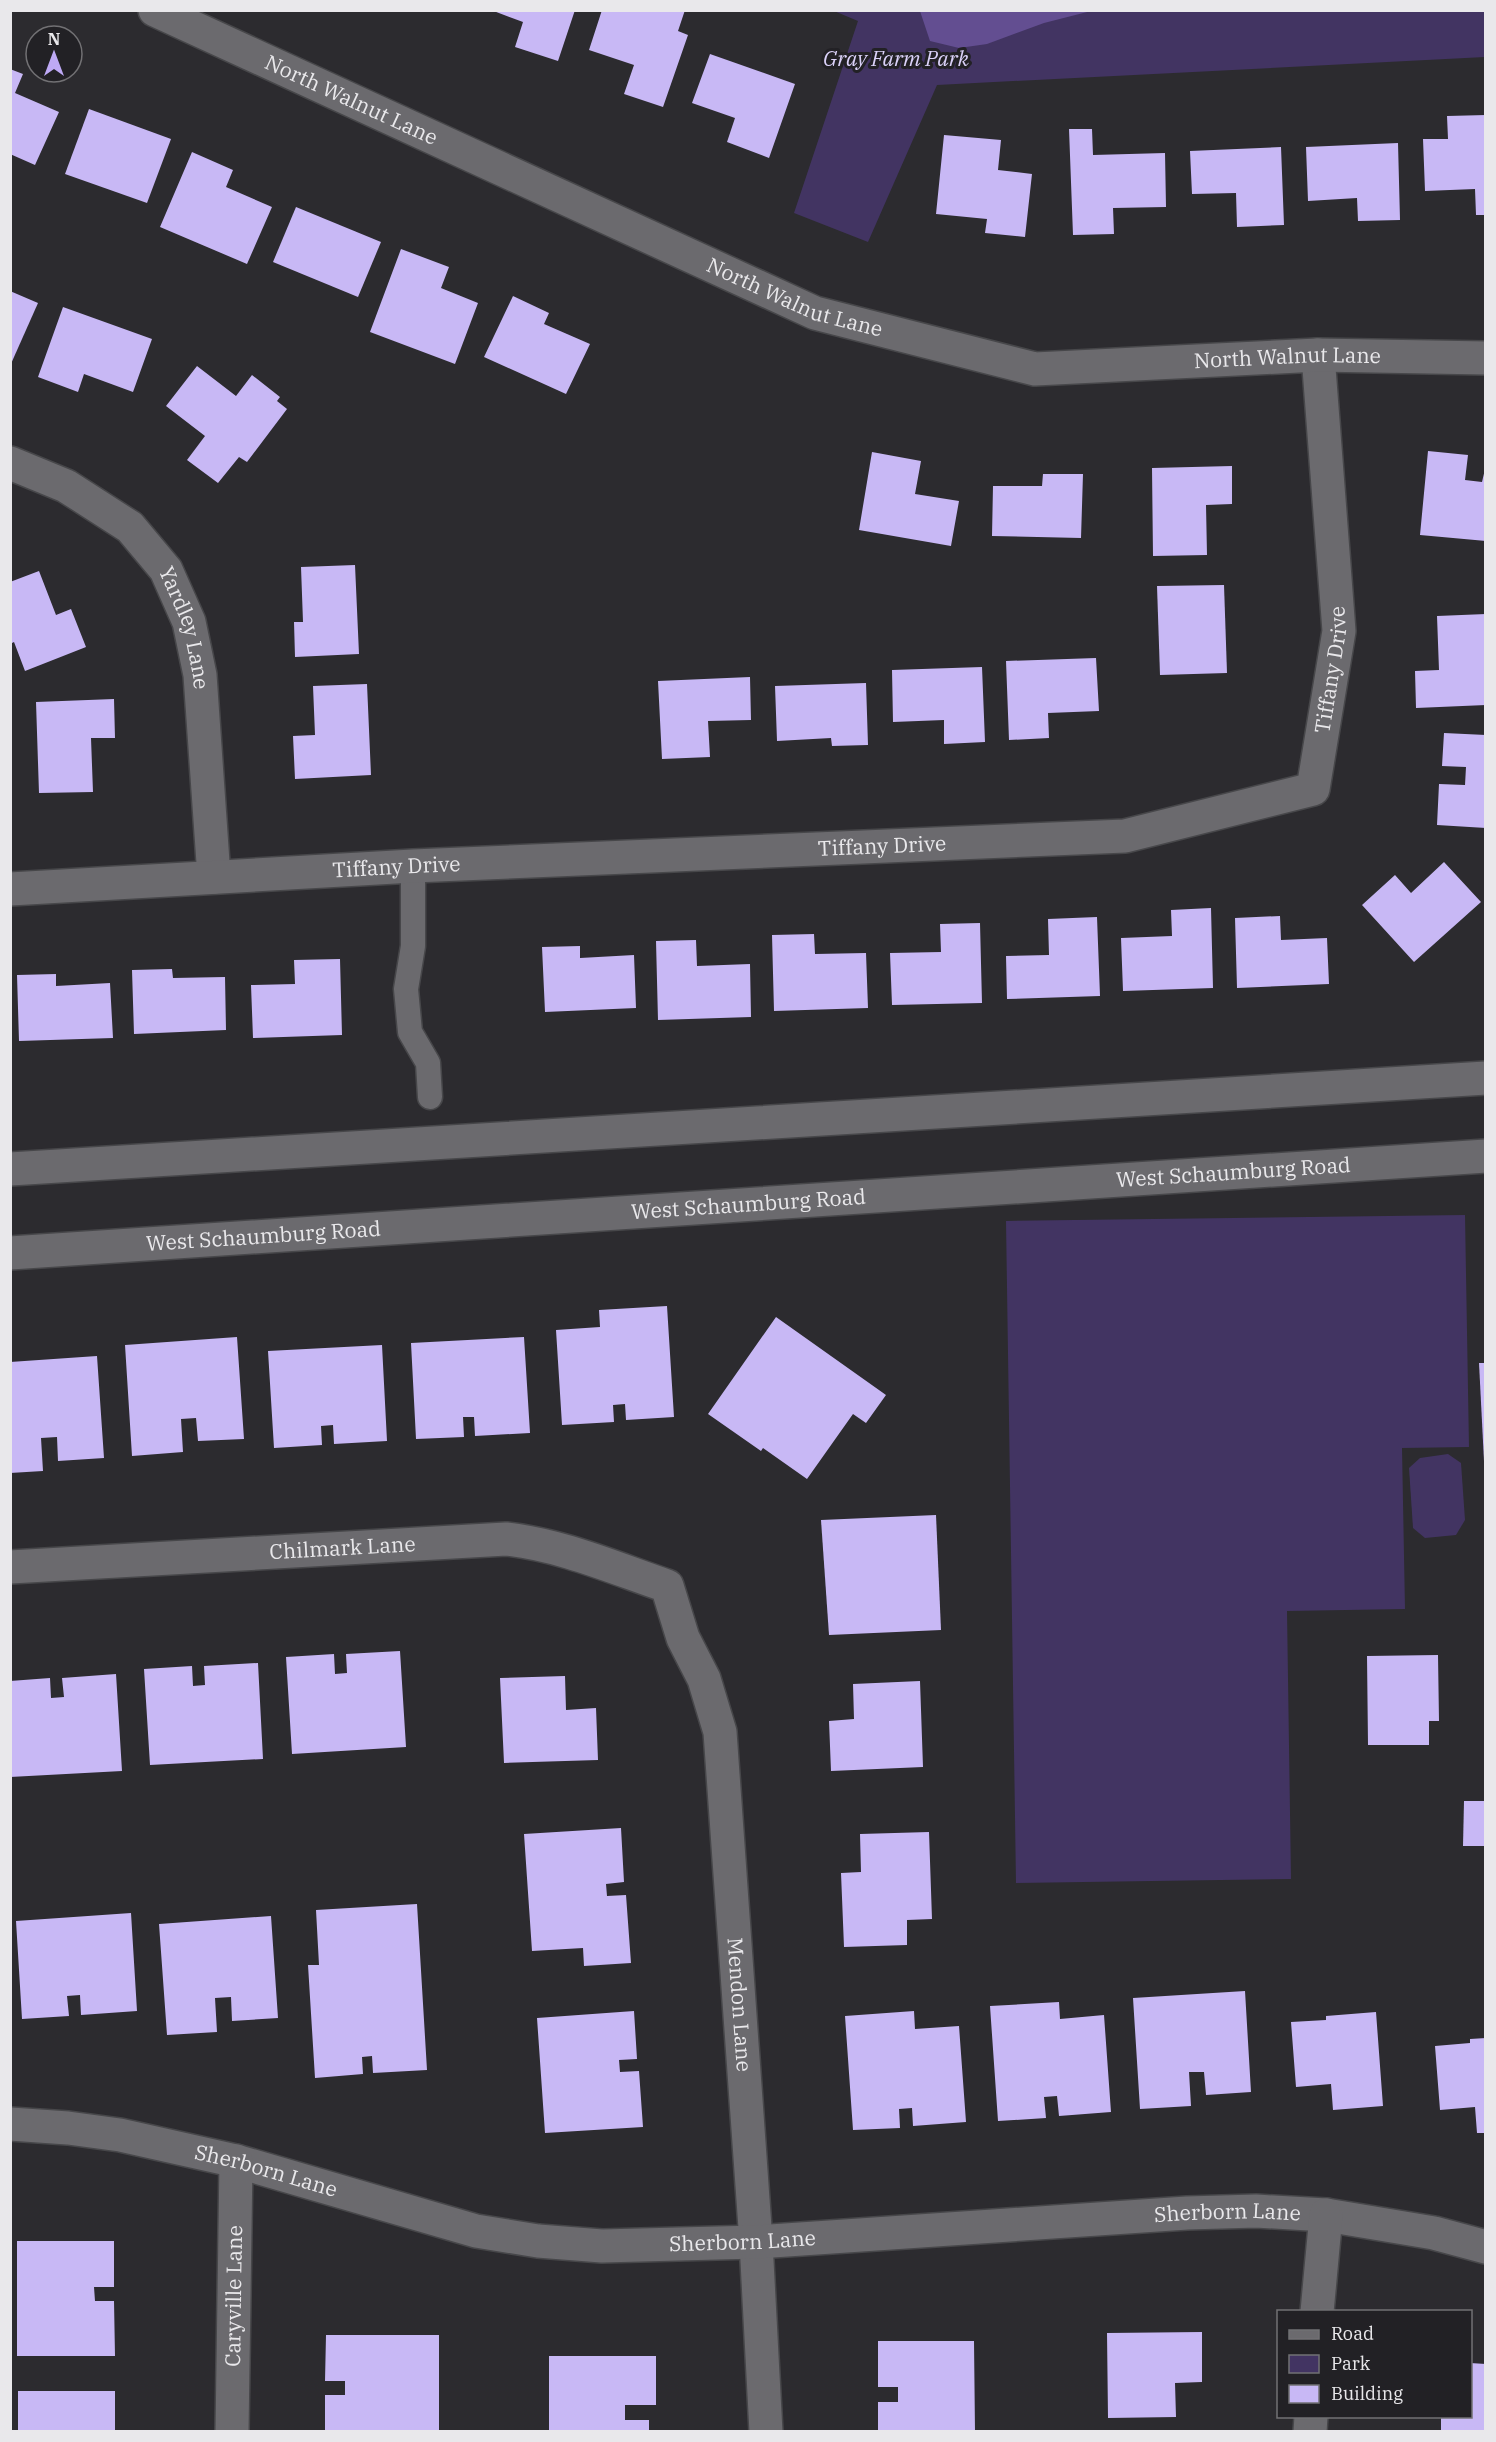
<svg xmlns="http://www.w3.org/2000/svg" width="1496" height="2442" font-family="'IBM Plex Serif',serif">
<rect width="100%" height="100%" fill="#2c2b2f"/>
<g fill="#423462">
<path d="M834,11H1485V57L937,85L868,242L794,213L858,21Z"/>
<path d="M1465,1215L1469,1447L1402,1448L1405,1609L1287,1611L1291,1879L1016,1883L1006,1221Z"/>
<path d="M1448,1454L1461,1463L1465,1520L1456,1535L1425,1538L1413,1528L1409,1468L1420,1458Z"/>
</g>
<path fill="#634e91" d="M920,11H1091L1044,23L987,44L959,48L930,41Z"/>
<g fill="#c8b8f5">
<path d="M491,10H575L558,61L515,47L523,22Z"/>
<path d="M602,10H685L678,31L688,35L663,107L624,94L634,65L589,50Z"/>
<path d="M710,54L795,84L769,158L727,142L735,118L692,103Z"/>
<path d="M10,69L23,74L15,93L59,112L35,165L10,154Z"/>
<path d="M89,109L171,139L147,203L65,174Z"/>
<path d="M1486,115V215H1476L1475,189L1425,191L1423,139H1448L1447,116Z"/>
<path d="M1069,129H1092L1093,155L1165,153L1166,207L1113,208L1114,234L1073,235Z"/>
<path d="M944,135L1001,140L998,170L1032,174L1025,237L985,233L987,219L936,214Z"/>
<path d="M1398,143L1400,220L1358,221L1357,198L1308,201L1306,147Z"/>
<path d="M1281,147L1284,225L1237,227L1236,193L1192,194L1190,151Z"/>
<path d="M192,152L233,170L226,187L272,207L247,264L160,227Z"/>
<path d="M296,207L381,242L358,297L273,262Z"/>
<path d="M401,249L449,267L441,288L478,303L455,364L370,332Z"/>
<path d="M10,291L38,303L10,366Z"/>
<path d="M513,296L549,313L544,324L590,344L566,394L484,357Z"/>
<path d="M63,307L152,339L133,392L84,374L78,392L38,377Z"/>
<path d="M197,366L236,396L252,375L280,397L277,401L287,409L247,462L239,457L218,483L187,460L205,436L166,406Z"/>
<path d="M1428,451L1468,455L1465,480L1482,482L1486,465V541L1420,535Z"/>
<path d="M872,452L921,461L915,494L959,501L951,546L859,530Z"/>
<path d="M1232,466V504L1206,505L1207,555L1153,556L1152,468Z"/>
<path d="M1043,474H1083L1081,538L992,536L993,486H1042Z"/>
<path d="M355,565L359,654L295,657L294,622H303L301,567Z"/>
<path d="M39,571L56,615L71,609L86,647L25,671L14,642L10,644V582Z"/>
<path d="M1224,585L1227,673L1160,675L1157,586Z"/>
<path d="M1486,614V705L1416,708L1415,671L1439,670L1437,616Z"/>
<path d="M1096,658L1099,711L1048,713L1049,738L1009,740L1006,661Z"/>
<path d="M982,667L985,742L944,744V720L893,722L892,670Z"/>
<path d="M750,677L751,720L708,721L710,757L662,759L658,681Z"/>
<path d="M866,683L868,745L832,746L831,738L777,741L775,686Z"/>
<path d="M367,684L371,775L295,779L293,736L315,735L313,686Z"/>
<path d="M114,699L115,738H91L93,792L39,793L36,702Z"/>
<path d="M1444,733L1486,735V828L1437,825L1439,784L1465,785L1466,767L1442,766Z"/>
<path d="M1444,862L1481,902L1414,962L1362,905L1395,875L1411,893Z"/>
<path d="M1211,908L1213,988L1123,991L1121,938L1172,936L1171,910Z"/>
<path d="M1280,916L1281,940L1327,938L1329,984L1237,988L1235,918Z"/>
<path d="M1097,917L1100,996L1007,999L1006,956L1049,955L1048,919Z"/>
<path d="M980,923L982,1003L892,1005L890,953L941,952L940,924Z"/>
<path d="M814,934L815,954L866,953L868,1008L774,1011L772,935Z"/>
<path d="M696,940L697,966L750,964L751,1017L658,1020L656,941Z"/>
<path d="M580,946V958L634,955L636,1008L545,1012L542,947Z"/>
<path d="M340,959L342,1035L253,1038L251,985L295,984L294,960Z"/>
<path d="M172,969L173,978L225,977L226,1030L134,1034L132,970Z"/>
<path d="M56,974V986L110,983L113,1038L19,1041L17,975Z"/>
<path d="M667,1306L674,1417L626,1420L625,1404L613,1405L614,1422L562,1425L556,1330L600,1327L599,1310Z"/>
<path d="M776,1317L886,1395L866,1423L853,1414L807,1479L763,1448L761,1451L708,1414Z"/>
<path d="M237,1337L244,1439L198,1441L196,1418L181,1419L183,1452L132,1456L125,1345Z"/>
<path d="M524,1337L530,1433L475,1436L474,1417H463L464,1437L416,1439L411,1343Z"/>
<path d="M382,1345L387,1441L334,1444L333,1425L321,1426L322,1445L274,1448L268,1351Z"/>
<path d="M97,1356L104,1458L58,1461L57,1437L41,1438L43,1471L10,1473V1362Z"/>
<path d="M1479,1363H1486V1461H1484Z"/>
<path d="M936,1515L941,1630L829,1635L821,1520Z"/>
<path d="M400,1651L406,1747L292,1754L286,1657L334,1654L335,1674L347,1673L346,1654Z"/>
<path d="M1438,1655L1439,1721H1429V1745H1368L1367,1656Z"/>
<path d="M258,1663L263,1759L150,1765L144,1669L192,1666L193,1686L205,1685L204,1666Z"/>
<path d="M116,1674L122,1771L10,1777V1681L50,1678L51,1698L64,1697L62,1678Z"/>
<path d="M565,1676L566,1710L596,1708L598,1760L504,1763L500,1678Z"/>
<path d="M920,1681L923,1767L831,1771L829,1721L854,1719L853,1684Z"/>
<path d="M1464,1801H1486V1846H1463Z"/>
<path d="M621,1828L624,1882L606,1884L607,1896L626,1895L631,1963L584,1966L583,1948L532,1951L524,1834Z"/>
<path d="M929,1832L932,1919L907,1920V1945L844,1947L841,1873L861,1872L860,1834Z"/>
<path d="M417,1904L427,2070L373,2073L372,2056L362,2057L363,2074L315,2078L308,1965H319L316,1910Z"/>
<path d="M131,1913L137,2011L81,2015L80,1995L67,1996L69,2016L22,2019L16,1921Z"/>
<path d="M271,1916L278,2018L232,2021L231,1997L215,1998L217,2032L167,2035L159,1924Z"/>
<path d="M1245,1991L1251,2092L1206,2095L1204,2072H1189L1191,2106L1140,2109L1133,1998Z"/>
<path d="M1059,2002L1060,2019L1104,2015L1111,2112L1059,2116L1057,2096L1044,2097L1046,2118L998,2121L990,2006Z"/>
<path d="M634,2011L637,2059L619,2060L620,2072L639,2071L643,2127L545,2133L537,2018Z"/>
<path d="M914,2011L915,2029L959,2026L966,2122L913,2126L912,2108L899,2109L900,2128L853,2130L845,2016Z"/>
<path d="M1376,2012L1383,2106L1333,2110L1331,2084L1296,2087L1291,2022L1326,2020V2016Z"/>
<path d="M1486,2038V2133H1477L1475,2107L1440,2110L1435,2046L1470,2043V2039Z"/>
<path d="M17,2241H114V2287H94L95,2301H114L115,2356H17Z"/>
<path d="M1202,2332V2382L1175,2383L1176,2417L1108,2418L1107,2333Z"/>
<path d="M326,2335H439V2432H325V2395H345V2381H325Z"/>
<path d="M878,2341H974L975,2432H878V2402H898V2387H878Z"/>
<path d="M549,2356H656V2405H625V2420H649V2432H549Z"/>
<path d="M1470,2363L1486,2364V2432H1441V2416H1470Z"/>
<rect x="18" y="2391" width="97" height="41"/>
</g>
<g fill="none" stroke-linecap="round" stroke-linejoin="round">
<defs>
<path id="pedestrian" d="M413,866V946L406,989L410,1032L428,1063L430,1097"/>
<g id="minor">
<path id="s1" d="M10,463L66,486L130,527L166,570L189,622L200,675L214,877"/>
<path id="s2" d="M10,889L413,866L1125,836L1313,789L1339,631L1318,355"/>
<path id="s3" d="M10,1567L506,1539C562,1545 614,1568 667,1586L683,1638L704,1679L720,1732L756,2242L766,2432"/>
<path id="s4" d="M10,2124L68,2128L120,2135L236,2161L476,2231L538,2241L602,2246L756,2242L1187,2213L1256,2211L1326,2215L1434,2233L1486,2247"/>
<path d="M1317,2312L1326,2215"/>
<path id="s5" d="M232,2432L236,2161"/>
<path d="M1310,2432L1311,2416"/>
</g>
<g id="tertiary">
<path id="s6" d="M155,10L815,313L1035,369L1318,355L1486,358"/>
</g>
<g id="secondary">
<path d="M10,1169L1486,1078"/>
<path id="s7" d="M10,1253L1486,1156"/>
</g>
</defs>
<use href="#pedestrian" stroke="#47474a" stroke-width="27"/>
<use href="#minor" stroke="#47474a" stroke-width="36"/>
<use href="#tertiary" stroke="#47474a" stroke-width="36"/>
<use href="#secondary" stroke="#47474a" stroke-width="36"/>
<use href="#pedestrian" stroke="#6b6a6e" stroke-width="24"/>
<use href="#minor" stroke="#6b6a6e" stroke-width="33"/>
<use href="#tertiary" stroke="#6b6a6e" stroke-width="33"/>
<use href="#secondary" stroke="#6b6a6e" stroke-width="33"/>
</g>
<g text-anchor="middle" stroke-width="6" stroke-linejoin="round" paint-order="stroke">
<g font-size="21" font-style="italic" fill="#dbd2f9" stroke="#222125">
<text x="896" y="66">Gray Farm Park</text>
</g>
<g font-size="21" fill="#e9e8eb" stroke="#222125">
<text dy="7" stroke="none"><textPath href="#s6" startOffset="216">North Walnut Lane</textPath></text>
<text dy="7" stroke="none"><textPath href="#s6" startOffset="702">North Walnut Lane</textPath></text>
<text dy="7" stroke="none"><textPath href="#s6" startOffset="1206">North Walnut Lane</textPath></text>
<text dy="7" stroke="none"><textPath href="#s1" startOffset="254">Yardley Lane</textPath></text>
<text dy="7" stroke="none"><textPath href="#s2" startOffset="1431">Tiffany Drive</textPath></text>
<text dy="7" stroke="none"><textPath href="#s2" startOffset="873">Tiffany Drive</textPath></text>
<text dy="7" stroke="none"><textPath href="#s2" startOffset="387">Tiffany Drive</textPath></text>
<text dy="7" stroke="none"><textPath href="#s7" startOffset="1226">West Schaumburg Road</textPath></text>
<text dy="7" stroke="none"><textPath href="#s7" startOffset="740">West Schaumburg Road</textPath></text>
<text dy="7" stroke="none"><textPath href="#s7" startOffset="254">West Schaumburg Road</textPath></text>
<text dy="7" stroke="none"><textPath href="#s3" startOffset="333">Chilmark Lane</textPath></text>
<text dy="7" stroke="none"><textPath href="#s3" startOffset="1094">Mendon Lane</textPath></text>
<text dy="7" stroke="none"><textPath href="#s4" startOffset="261">Sherborn Lane</textPath></text>
<text dy="7" stroke="none"><textPath href="#s4" startOffset="1233">Sherborn Lane</textPath></text>
<text dy="7" stroke="none"><textPath href="#s4" startOffset="747">Sherborn Lane</textPath></text>
<text dy="7" stroke="none"><textPath href="#s5" startOffset="136">Caryville Lane</textPath></text>
</g>
</g>
<rect width="1496" height="2442" fill="none" stroke="#e9e8eb" stroke-width="24"/>
<rect x="1277" y="2310" width="195" height="108" fill="#222125" stroke="#727174" stroke-width="1.5"/>
<rect x="1289" y="2330" width="30" height="9" fill="#6b6a6e" stroke="#727174" stroke-width="1.5"/>
<text x="1331" y="2340" font-size="18" fill="#e9e8eb">Road</text>
<rect x="1289" y="2355" width="30" height="18" fill="#423462" stroke="#727174" stroke-width="1.5"/>
<text x="1331" y="2370" font-size="18" fill="#e9e8eb">Park</text>
<rect x="1289" y="2385" width="30" height="18" fill="#c8b8f5" stroke="#727174" stroke-width="1.5"/>
<text x="1331" y="2400" font-size="18" fill="#e9e8eb">Building</text>
<g transform="translate(54 54)"><circle r="28" fill="#222125" stroke="#727174" stroke-width="1.5"/>
<path d="M0-4.5L10 22L0 15L-10 22Z" fill="#bea9f5"/>
<text y="-9" font-size="16" font-weight="bold" text-anchor="middle" fill="#e9e8eb">N</text>
</g>
</svg>
